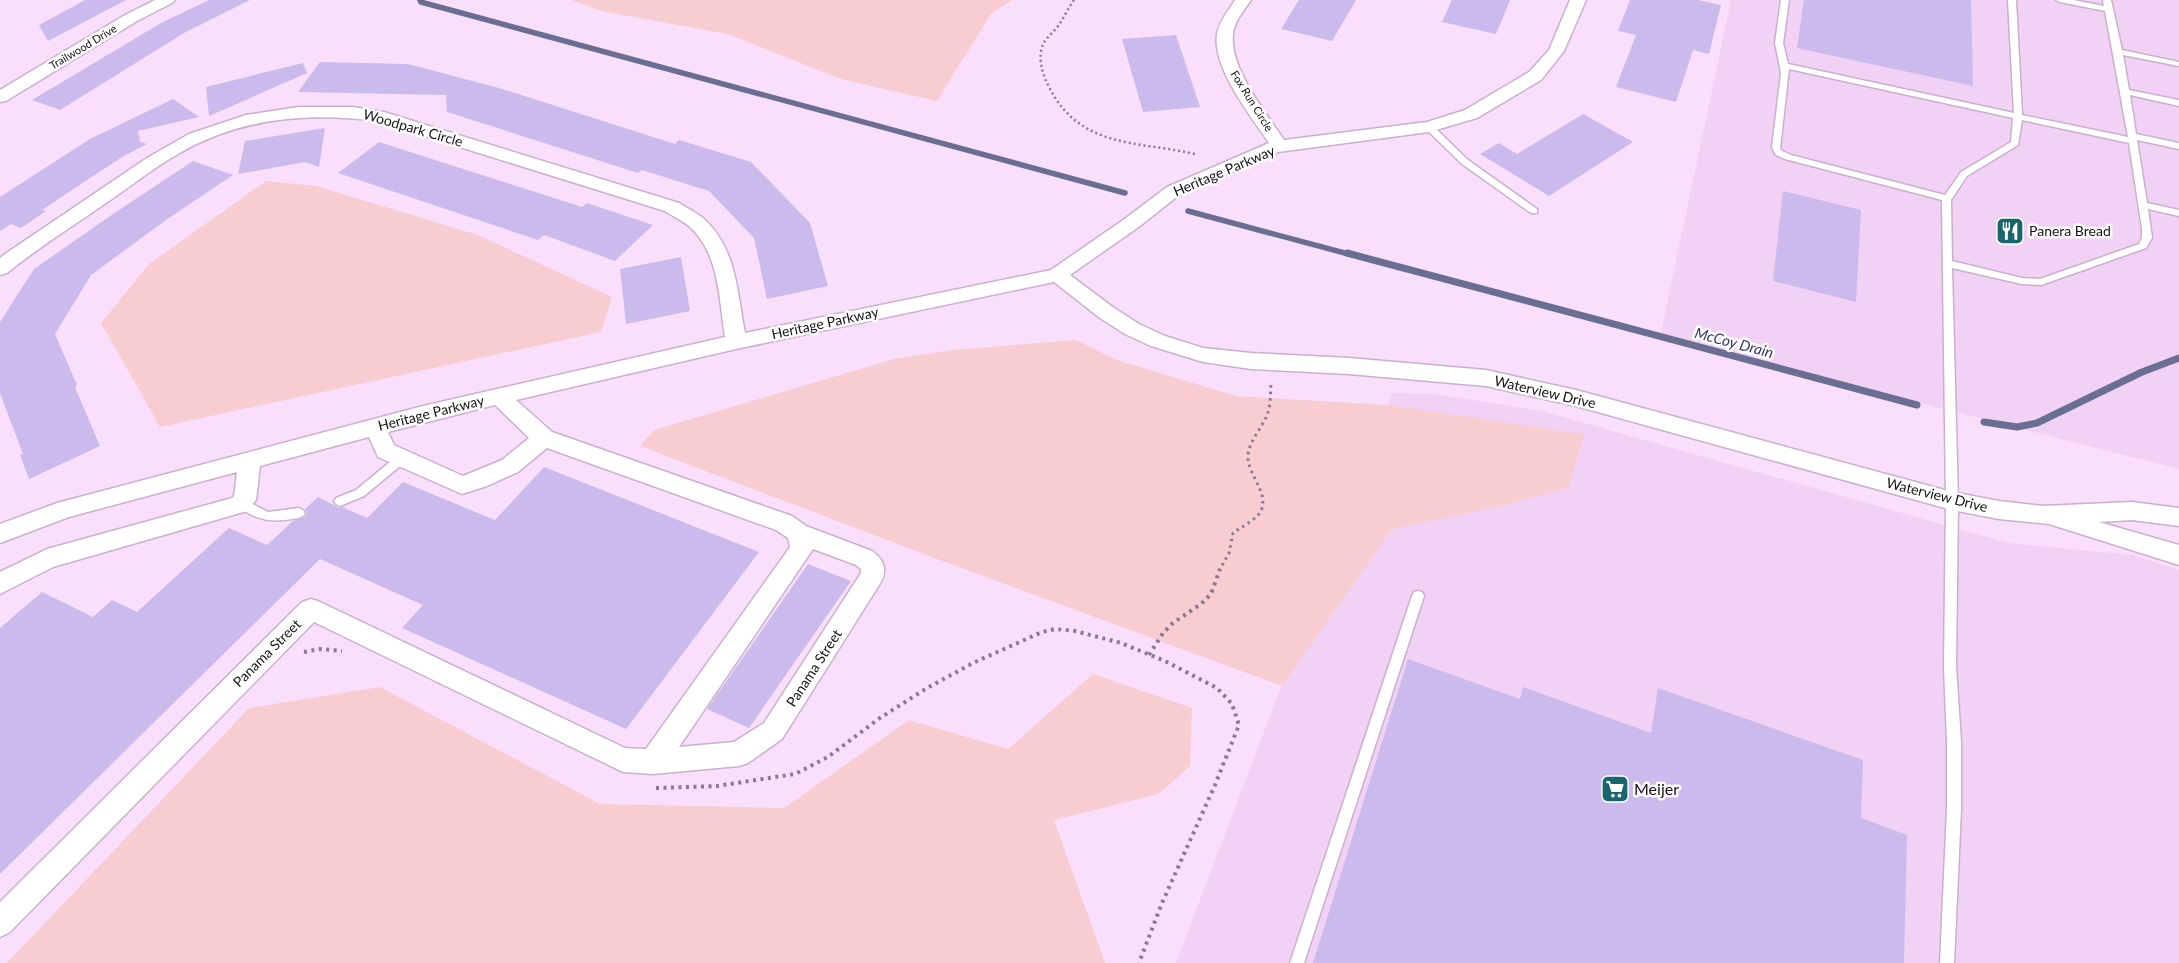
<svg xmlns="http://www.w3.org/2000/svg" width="2179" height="963" font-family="Lato,sans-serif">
<rect width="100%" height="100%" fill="#f9dffc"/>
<g fill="#f1d2f5">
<path d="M1731,0H2179V469L1660,337Z"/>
<path d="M1393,393L1435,394L1542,411L2008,543L2133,555L2179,570V963H1176Z"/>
</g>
<g fill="#f8cdd2">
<path d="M572,0H1012L991,14L937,101L841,79L728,34L601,11Z"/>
<path d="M266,181L316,186L478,235L612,297L601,332L160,427L101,323L149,264Z"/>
<path d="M1076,340L1117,360L1236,396L1389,405L1584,434L1569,487L1497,507L1392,529L1282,686L937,559L640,446L654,430L894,359L952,350Z"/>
<path d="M1093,674L1192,708L1190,766L1159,794L1054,820L1105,963H7L249,708L380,687L600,804L784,808L909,720L1008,749Z"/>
</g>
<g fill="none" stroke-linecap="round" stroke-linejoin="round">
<g stroke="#6a6e92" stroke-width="5.5">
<path d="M420,0L421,2L1125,193"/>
<path d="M1188,211L1352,255"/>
</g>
<g stroke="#6a6e92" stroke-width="7">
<path d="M1347,253L1917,405"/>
<path d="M1984,422L2017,427L2037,423L2142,372L2179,358"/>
</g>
</g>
<g fill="#cabbec">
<path d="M85,0H126L48,41L39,25Z"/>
<path d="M209,0H250L184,33L60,110L32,100L161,23Z"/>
<path d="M1299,0H1356L1332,41L1281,29Z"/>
<path d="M1452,0H1510L1496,34L1442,22Z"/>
<path d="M1630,0H1698L1721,5L1709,54L1693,50L1676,102L1616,87L1636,35L1618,31Z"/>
<path d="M1804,0H1971L1973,86L1797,48Z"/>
<path d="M1176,35L1200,107L1143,112L1122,39Z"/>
<path d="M320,62L408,64L499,88L675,144L679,140L751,162L810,223L828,286L767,299L754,238L709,191L642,170L638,173L447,112L446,95L298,92Z"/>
<path d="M303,63L307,73L209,116L206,87Z"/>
<path d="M173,99L199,117L138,131L140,142L147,144L124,156L90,178L42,210L46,211L21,228L11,224L0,231V197L90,139Z"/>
<path d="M1583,114L1633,142L1549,196L1480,154L1499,143L1517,154Z"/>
<path d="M325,128L319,167L305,162L238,174L245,141Z"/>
<path d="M379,142L582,207L587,203L653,225L615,261L544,235L538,240L338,173Z"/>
<path d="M193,161L233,175L166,220L91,275L55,334L77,385L75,387L100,446L29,479L20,455L23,454L0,393V322L34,269L116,212Z"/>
<path d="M1783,191L1861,210L1856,302L1773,281Z"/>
<path d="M681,257L690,311L626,324L620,269Z"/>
<path d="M544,467L759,552L626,729L402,628L423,605L320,559L0,874V628L42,592L93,617L112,600L137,612L229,528L267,545L293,521L305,517L307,514L305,509L318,497L339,508L342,507L367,518L403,482L495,520Z"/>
<path d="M808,564L851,581L749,728L707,709Z"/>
<path d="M1408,659L1520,699L1523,687L1651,733L1658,688L1863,760L1861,818L1907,835L1904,963H1313Z"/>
</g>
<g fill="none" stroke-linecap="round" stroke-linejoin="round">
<defs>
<g id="lane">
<path d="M1781,0H1789L1783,43L1788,64L2014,113L2008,0H2016L2022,115L2128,137L2105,11L2060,2L2056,0H2073L2104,6L2103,0H2111L2122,50L2179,62V66L2123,55L2129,90L2179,100V106L2130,95L2136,134L2179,143V149L2137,140L2147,203L2179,210V216L2148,209L2152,238L2146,248L2041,285L2022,284L1952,268L1958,501L1956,667L1961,742V809L1954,963H1940L1947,809V742L1944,667L1946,501L1942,200L1785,159L1776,155L1772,148L1781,73L1775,43ZM1789,69L2013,118L2011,142L1961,172L1945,195L1791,155L1782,151L1780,148ZM2022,120L2129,143L2142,229V238L2139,244L2040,279L2022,278L1952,261L1951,200L1967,176L2018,145Z"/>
<path d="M1429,124L1432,125L1468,160L1537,209V213H1531L1462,164L1426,129V125Z"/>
<path d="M401,455L405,456L407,459L405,462L364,496L340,506L336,504L334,501L336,498L356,490L397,456Z"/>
<path d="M241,498L268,512L299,508L303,510L305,513L303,516L299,518C280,521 266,523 248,513C243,510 238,508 235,503L237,500Z"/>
<path d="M1418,591L1422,592L1424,596L1304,963H1290L1412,596L1414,592Z"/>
</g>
<g id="street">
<path d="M155,0H175L172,3L137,21L6,101L0,102V90L125,15Z"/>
<path d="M1235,0H1251C1244,10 1234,22 1233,34C1229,68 1266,113 1284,140L1427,122L1465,110L1529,72L1549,50L1570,0H1586L1564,51L1541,80L1477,118L1429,132L1278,152L1179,195L1140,226L1070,275L1114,308L1139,324L1165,336L1203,348L1251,353L1349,358L1486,370L1576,390L1952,492L1999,501L2043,506L2132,502L2179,508V526L2132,520L2099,522L2179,545V565L2049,524L1999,519L1952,510L1576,406L1486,386L1349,374L1251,369L1203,362L1151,346L1125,334L1100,318L1054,282L736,349L516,400L552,432L792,516L806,526L872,551C883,559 888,569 881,582L782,739L748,763L739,766L653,774L623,772L314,622L10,932L0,937V902L302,602L311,599L320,602L625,748L646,749L790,547L788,538L776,530L547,448L518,472L487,486L462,494L378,457L369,437L260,466L256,500L247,511L53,567L0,594V572L47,549L232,498L234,496L237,472L69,517L0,543V524L57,503L423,406L725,337C719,300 720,256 691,228C684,221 674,217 665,211L376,121C307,112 239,118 178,154C153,168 130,187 106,203C73,226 39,247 7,273L0,275V258L5,254L147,158L189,134L246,115L299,107H352L384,112L679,203C687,208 697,213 704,219C737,249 737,293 745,333L1051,270L1126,218L1167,187L1269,143C1251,116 1212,68 1217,34C1219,21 1229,10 1235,0ZM495,405L529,438L502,460L463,476L394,445L388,432ZM813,549L856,565L861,569V573L764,723L734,742L679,747Z"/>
</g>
</defs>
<use href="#lane" stroke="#c9b0cc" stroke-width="3"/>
<use href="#street" stroke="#c9b0cc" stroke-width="3"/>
<path stroke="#8b7a8d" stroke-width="2.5" stroke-dasharray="2 3" stroke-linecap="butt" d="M1074,0C1068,8 1064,18 1058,26C1053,33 1045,38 1042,47C1038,61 1043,75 1049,87C1080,149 1139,141 1195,154"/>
<path stroke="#8b7a8d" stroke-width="3" stroke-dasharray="2.5 4" stroke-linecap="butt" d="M1219,571L1229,553L1233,533C1241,527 1260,518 1262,508C1267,491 1248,474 1248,457C1248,442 1262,428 1267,415C1271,406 1270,394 1271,384"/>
<g stroke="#8b7a8d" stroke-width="4" stroke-dasharray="3 4.5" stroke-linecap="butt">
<path d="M304,652L320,649L342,651"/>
<path d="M1149,655L1163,633L1173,623L1201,604L1211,594L1220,569"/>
<path d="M656,788L717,786L795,774L828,757L880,718L927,688L975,662L1042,632L1055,629L1075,631L1121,643L1165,661L1217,688L1232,704L1239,725L1215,785L1162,903L1139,963"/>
</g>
<use href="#lane" fill="#fff" fill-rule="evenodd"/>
<use href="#street" fill="#fff" fill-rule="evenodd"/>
</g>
<defs>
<symbol id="restaurant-square" viewBox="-11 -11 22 22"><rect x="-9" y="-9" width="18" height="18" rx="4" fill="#18666c" stroke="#fff"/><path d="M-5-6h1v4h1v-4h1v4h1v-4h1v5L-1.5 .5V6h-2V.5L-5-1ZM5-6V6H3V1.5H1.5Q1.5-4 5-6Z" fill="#fff"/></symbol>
<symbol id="supermarket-square" viewBox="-11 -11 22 22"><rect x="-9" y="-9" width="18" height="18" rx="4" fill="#18666c" stroke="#fff"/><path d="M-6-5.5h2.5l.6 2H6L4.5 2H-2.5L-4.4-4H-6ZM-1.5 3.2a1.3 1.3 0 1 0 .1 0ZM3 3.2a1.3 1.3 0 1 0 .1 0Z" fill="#fff"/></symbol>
</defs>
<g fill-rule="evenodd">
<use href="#restaurant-square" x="1994" y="215" width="32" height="32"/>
<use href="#supermarket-square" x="1599" y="773" width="32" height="32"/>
</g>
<g text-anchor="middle" stroke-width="5" stroke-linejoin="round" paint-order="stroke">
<g font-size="11" fill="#170f19" stroke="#fff">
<text transform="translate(83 47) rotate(-31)" y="4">Trailwood Drive</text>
<text transform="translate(1252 101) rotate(58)" y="4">Fox Run Circle</text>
</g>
<g font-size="14" fill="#170f19" stroke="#fff">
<text transform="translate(413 128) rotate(16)" y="5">Woodpark Circle</text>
<text transform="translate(1224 171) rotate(-23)" y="5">Heritage Parkway</text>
<text transform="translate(825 323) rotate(-12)" y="5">Heritage Parkway</text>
<text transform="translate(1545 392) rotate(13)" y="5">Waterview Drive</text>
<text transform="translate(431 413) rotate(-14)" y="5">Heritage Parkway</text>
<text transform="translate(1937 495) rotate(14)" y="5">Waterview Drive</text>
<text transform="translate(267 653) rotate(-45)" y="5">Panama Street</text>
<text transform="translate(814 668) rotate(-57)" y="5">Panama Street</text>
</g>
<g font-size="14" fill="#170f19" stroke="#fff" text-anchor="start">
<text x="2029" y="236">Panera Bread</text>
</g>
<g font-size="15" font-style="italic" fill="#303772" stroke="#fff">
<text transform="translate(1734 343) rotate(15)" y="5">McCoy Drain</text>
</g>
<g font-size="16" fill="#170f19" stroke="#fff" text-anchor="start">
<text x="1634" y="795">Meijer</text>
</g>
</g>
</svg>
